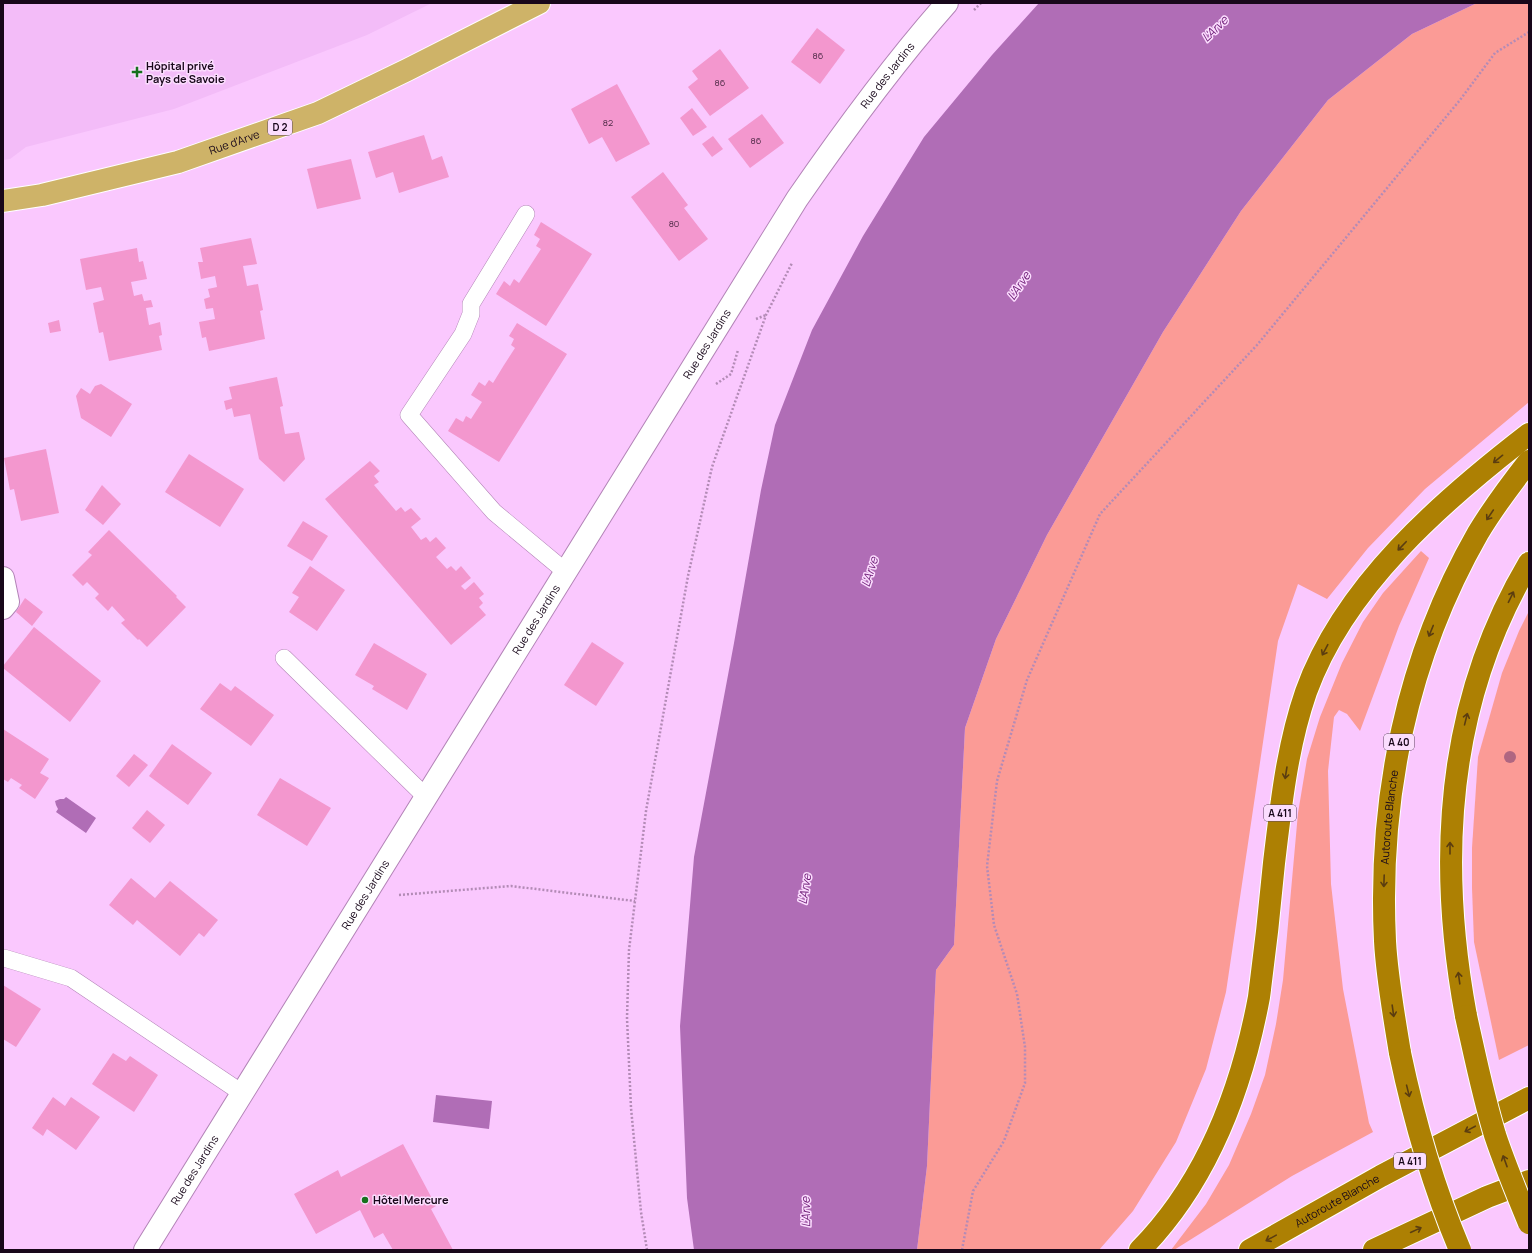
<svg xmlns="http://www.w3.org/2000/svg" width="1532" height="1253" font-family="Manrope,sans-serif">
<rect width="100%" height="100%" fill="#fac8fe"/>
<path fill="#f3bcf8" d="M3,3H432L367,35L174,109L26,147L10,159L3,160Z"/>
<g fill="#fb9b96">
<path d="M1477,3H1529V402L1425,489L1368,548L1327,599L1298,584L1278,641L1226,992L1206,1069L1176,1142L1133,1211L1099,1250H917L927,1166L936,970L954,945L965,728L996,639L1047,535L1163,332L1241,211L1328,100L1412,34Z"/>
<path d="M1421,551L1429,558L1399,626L1360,731L1347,714L1339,710L1334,717L1328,771L1331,884L1343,989L1369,1123L1373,1132L1292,1176L1174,1250H1171L1206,1204L1229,1165L1251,1114L1265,1075L1276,1024L1283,980L1298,813L1307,759L1320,717L1342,663L1363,622L1383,593Z"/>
<path d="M1529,611V1045L1499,1060L1474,942L1472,888V848L1478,757L1502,673L1519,631Z"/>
</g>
<g fill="#b06db6">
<path d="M1039,3H1477L1412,34L1328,100L1241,211L1163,332L1047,535L996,639L965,728L954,945L936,970L927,1166L917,1250H694L687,1198L680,1026L694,857L734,643L761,490L775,425L812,330L863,236L924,137L992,55Z"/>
<path d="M66,797L96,818L86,833L56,812L58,809L56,805L55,801L60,799H64Z"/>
<path d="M436,1095L492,1101L489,1129L433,1122Z"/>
</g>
<g fill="#f397ce">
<path d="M817,28L845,50L820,84L791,62Z"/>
<path d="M720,49L749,88L710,116L688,87L698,79L692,71Z"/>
<path d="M617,84L650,144L616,162L602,137L589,144L571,109Z"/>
<path d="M692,108L707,127L693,136L680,118Z"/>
<path d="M762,114L784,143L750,168L728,139Z"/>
<path d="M424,135L432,160L442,156L449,177L399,193L393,172L376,178L368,152Z"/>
<path d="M713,136L723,149L712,157L702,144Z"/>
<path d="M351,159L361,199L317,209L307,169Z"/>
<path d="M663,172L688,205L684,208L708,239L679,261L631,197Z"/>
<path d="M541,222L592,254L546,326L496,294L504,281L510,286L514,279L519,283L541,249L536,246L540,239L534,235Z"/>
<path d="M251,238L257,264L243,266L247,286L258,284L263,310L260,311L265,339L209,351L206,337L202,338L199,322L215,319L213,308L206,309L204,299L210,297L208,289L217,287L215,276L201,279L198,262H203L200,248Z"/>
<path d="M137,248L139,262L143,261L147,279L131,282L134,296L142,294L144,301L151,300L153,307L146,308L149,325L160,322L162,335L159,336L162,350L109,361L103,332L99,333L93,303L104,300L101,287L86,290L80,259Z"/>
<path d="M59,320L61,331L50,333L48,323Z"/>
<path d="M517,323L567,354L499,462L448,431L456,418L463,422L466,416L471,419L482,402L471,395L479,382L485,386L489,380L493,383L504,365L515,348L511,345L514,339L509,336Z"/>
<path d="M277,377L283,406L280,407L285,434L299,432L305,459L284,482L259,459L250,414L234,417L232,408L226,410L224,401L232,399L229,387Z"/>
<path d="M101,384L132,404L111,437L81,418L76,396L81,388L90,394L95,386Z"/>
<path d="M46,449L59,513L21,521L14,489L10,490L4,458Z"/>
<path d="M189,454L244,489L220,527L165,492Z"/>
<path d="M370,461L380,471L374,476L379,482L374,485L396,511L401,507L405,512L411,508L421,519L411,527L421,540L426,537L430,542L436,537L446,548L436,557L447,569L451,566L456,571L461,566L471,578L461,586L465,590L474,582L484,594L479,598L483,603L479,607L486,615L451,645L325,499Z"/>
<path d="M102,485L121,504L103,525L85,510Z"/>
<path d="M303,521L328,536L312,561L287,546Z"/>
<path d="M109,530L177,596L176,597L186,607L147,647L139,639L138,640L121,623L125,620L112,606L108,611L95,598L99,594L87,582L83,586L72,575L92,555L88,552Z"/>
<path d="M310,566L345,590L317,631L289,612L299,597L292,593Z"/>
<path d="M25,598L43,612L32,626L16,612Z"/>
<path d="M34,627L101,681L70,722L3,668V666Z"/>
<path d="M592,642L624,663L596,706L564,685Z"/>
<path d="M374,643L427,674L407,710L372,689L374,686L355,675Z"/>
<path d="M220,683L231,691L235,686L274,715L251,746L200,709Z"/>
<path d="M3,729L49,759L40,773L49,778L35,799L19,788L22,785L11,778L8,782L3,779Z"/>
<path d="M172,744L212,773L188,805L149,776Z"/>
<path d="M134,754L148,765L129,787L116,776Z"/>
<path d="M280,778L331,808L307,846L257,815Z"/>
<path d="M147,810L165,825L150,843L132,828Z"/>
<path d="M131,878L155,898L170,881L218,920L204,937L199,933L180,956L137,920L133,925L109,905Z"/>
<path d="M3,985L41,1009L16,1047L3,1039Z"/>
<path d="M113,1053L126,1061L130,1056L158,1075L134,1112L92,1084Z"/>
<path d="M53,1097L65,1106L71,1097L100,1117L76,1150L47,1129L43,1136L32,1128Z"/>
<path d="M403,1144L436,1206L431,1209L453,1250H393L383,1233L374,1238L360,1210L316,1234L294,1194L338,1170L341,1177Z"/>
</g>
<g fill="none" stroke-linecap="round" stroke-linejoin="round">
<defs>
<g id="service">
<path d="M526,214L471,304V314L463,334L409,415L494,512L566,572"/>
<path d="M284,658L426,797"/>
<path d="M4,958L71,978L242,1093"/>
</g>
<g id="minor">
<path d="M3,578L8,602L3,608"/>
<path id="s1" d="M145,1250L797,199C844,131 892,65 947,3"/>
</g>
<g id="primary">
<path id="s2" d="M3,201L42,195L178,162L318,113L407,70L539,3"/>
</g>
<g id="motorway">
<path d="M1466,1016C1437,860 1446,703 1529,563"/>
<path id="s3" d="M1400,1053C1394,1016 1387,978 1385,941C1378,798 1407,657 1478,533C1493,508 1511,484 1529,461"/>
<path d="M1140,1250C1207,1182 1242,1088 1259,997C1265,952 1270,907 1274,863C1281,805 1287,747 1306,692C1344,586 1442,501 1529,434"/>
<path id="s4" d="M1250,1250L1381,1176L1529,1098"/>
<path d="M1374,1250L1487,1197L1529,1181"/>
</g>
</defs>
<use href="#service" stroke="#b384b7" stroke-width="18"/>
<use href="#minor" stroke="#b384b7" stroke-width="24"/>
<use href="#primary" stroke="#fff" stroke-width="24"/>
<use href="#motorway" stroke="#fff" stroke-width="24"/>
<g stroke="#b38bb6" stroke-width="2.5" stroke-dasharray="2 2" stroke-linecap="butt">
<path d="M974,10L981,3"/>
<path d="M756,319L766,315"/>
<path d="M716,384L731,374L738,350"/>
<path d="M399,895L511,886L635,901"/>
<path d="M647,1250L641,1212L631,1108L627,1018L629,950L646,811L688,576L712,467L766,315L792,263"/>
<path d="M962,1250L973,1191L1004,1141L1025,1083V1047L1017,994L994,925L987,866L997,781L1027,680L1100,514L1257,345L1460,100L1495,53L1529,32"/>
</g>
<use href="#service" stroke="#fff" stroke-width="17"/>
<use href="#minor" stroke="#fff" stroke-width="22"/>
<use href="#primary" stroke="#ceb368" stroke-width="22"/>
<use href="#motorway" stroke="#ad8003" stroke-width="22"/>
<defs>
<g id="motorway-bridge">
<path d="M1466,1016C1475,1056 1483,1096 1495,1135C1505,1165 1517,1194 1529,1223"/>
<path d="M1400,1053C1414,1120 1433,1186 1460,1250"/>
</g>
</defs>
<use href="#motorway-bridge" stroke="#fff" stroke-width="24" stroke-linecap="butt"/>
<use href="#motorway-bridge" stroke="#ad8003" stroke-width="22"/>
</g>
<circle fill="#af6681" cx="1510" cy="757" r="6"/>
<defs><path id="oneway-shaft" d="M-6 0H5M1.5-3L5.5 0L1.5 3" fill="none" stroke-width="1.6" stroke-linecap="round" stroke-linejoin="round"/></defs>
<g stroke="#5b3d10">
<use href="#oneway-shaft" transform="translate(1498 459) rotate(141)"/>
<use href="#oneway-shaft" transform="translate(1490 515) rotate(124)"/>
<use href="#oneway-shaft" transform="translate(1402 546) rotate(134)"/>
<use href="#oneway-shaft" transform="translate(1511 597) rotate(-64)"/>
<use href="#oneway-shaft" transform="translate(1431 631) rotate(112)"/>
<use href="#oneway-shaft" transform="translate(1325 650) rotate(118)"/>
<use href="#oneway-shaft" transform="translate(1466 719) rotate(-76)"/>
<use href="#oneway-shaft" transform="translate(1286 773) rotate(99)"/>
<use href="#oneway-shaft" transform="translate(1450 848) rotate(-90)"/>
<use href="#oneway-shaft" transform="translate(1384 881) rotate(92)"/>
<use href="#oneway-shaft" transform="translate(1459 978) rotate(-98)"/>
<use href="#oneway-shaft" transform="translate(1393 1011) rotate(82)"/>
<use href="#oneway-shaft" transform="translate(1408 1091) rotate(76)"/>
<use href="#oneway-shaft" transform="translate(1470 1129) rotate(152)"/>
<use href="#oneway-shaft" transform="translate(1505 1161) rotate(-110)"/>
<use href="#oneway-shaft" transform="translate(1416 1230) rotate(-25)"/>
<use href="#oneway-shaft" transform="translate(1271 1238) rotate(151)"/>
</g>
<g fill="#17711d" stroke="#fbddfe" stroke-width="1.5">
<path d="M135 66h4v4h4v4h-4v4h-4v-4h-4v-4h4z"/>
<circle cx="365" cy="1200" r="4"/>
</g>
<g text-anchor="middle" stroke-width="3" stroke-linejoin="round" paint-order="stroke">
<g font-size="9" fill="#4f2b47">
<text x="818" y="59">86</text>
<text x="720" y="86">86</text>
<text x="608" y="126">82</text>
<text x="756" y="144">86</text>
<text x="674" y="227">80</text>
</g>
<g fill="#fbddfe" stroke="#5c475e" stroke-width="1">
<rect x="268" y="119" width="24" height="16" rx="3"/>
<rect x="1384" y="734" width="30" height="16" rx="3"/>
<rect x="1264" y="805" width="32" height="16" rx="3"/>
<rect x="1394" y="1153" width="32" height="16" rx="3"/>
</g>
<g font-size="10" font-weight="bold" fill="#18071a">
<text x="280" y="131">D 2</text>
<text x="1399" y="746">A 40</text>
<text x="1280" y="817">A 411</text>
<text x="1410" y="1165">A 411</text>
</g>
<g font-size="11" font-weight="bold" fill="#18071a" stroke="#fbddfe" text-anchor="start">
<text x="146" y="70">Hôpital privé<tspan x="146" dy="13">Pays de Savoie</tspan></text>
<text x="373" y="1204">Hôtel Mercure</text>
</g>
<g font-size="11" fill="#18071a" stroke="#fbddfe">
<text dy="4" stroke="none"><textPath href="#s1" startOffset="1390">Rue des Jardins</textPath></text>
<text dy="4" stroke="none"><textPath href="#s2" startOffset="239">Rue d'Arve</textPath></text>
<text dy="4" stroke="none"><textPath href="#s1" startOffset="1066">Rue des Jardins</textPath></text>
<text dy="4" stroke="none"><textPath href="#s1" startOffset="742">Rue des Jardins</textPath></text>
<text dy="4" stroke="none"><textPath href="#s3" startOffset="237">Autoroute Blanche</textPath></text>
<text dy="4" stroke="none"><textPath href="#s1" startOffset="418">Rue des Jardins</textPath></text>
<text dy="4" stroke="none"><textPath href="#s1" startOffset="94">Rue des Jardins</textPath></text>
<text dy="4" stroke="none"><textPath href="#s4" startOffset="100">Autoroute Blanche</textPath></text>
</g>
<g font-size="12" font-style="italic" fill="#6c1a75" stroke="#fbddfe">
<text transform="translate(1215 29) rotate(-44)" y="4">L'Arve</text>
<text transform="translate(1019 286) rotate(-56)" y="4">L'Arve</text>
<text transform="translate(870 572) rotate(-73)" y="4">L'Arve</text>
<text transform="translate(805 889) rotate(-81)" y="4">L'Arve</text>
<text transform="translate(806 1212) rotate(-91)" y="4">L'Arve</text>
</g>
</g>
<rect width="1532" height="1253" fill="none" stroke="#18071a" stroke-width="8"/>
</svg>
